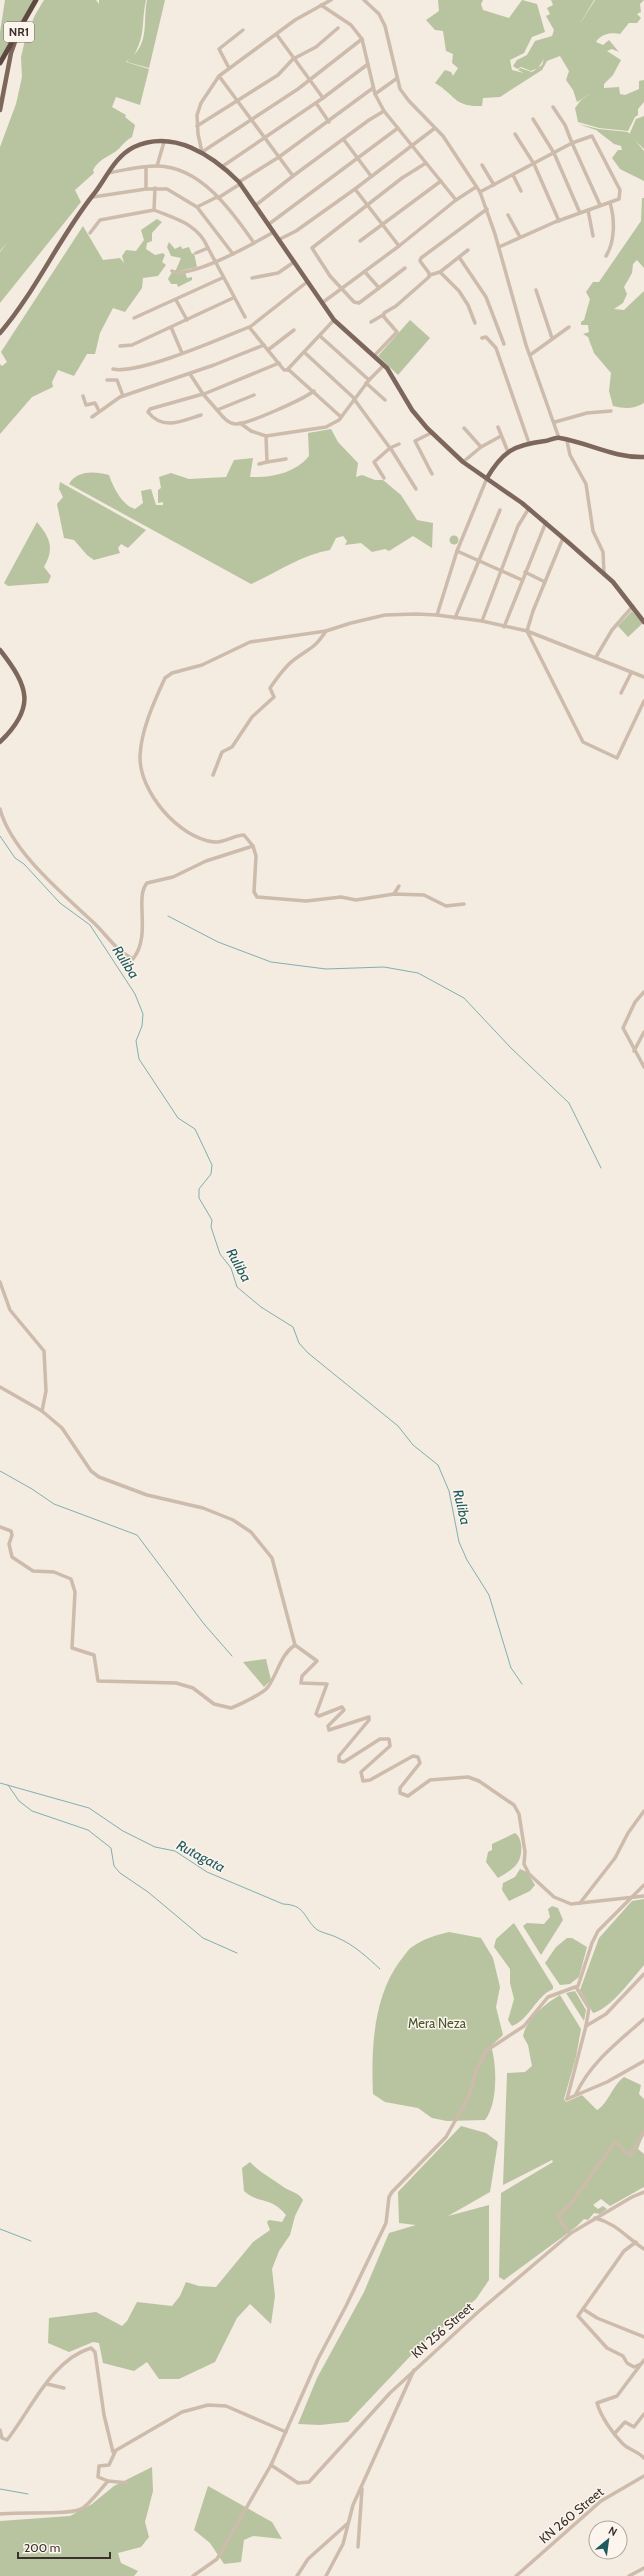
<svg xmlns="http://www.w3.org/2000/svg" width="644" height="2576" font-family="Cabin,sans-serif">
<rect width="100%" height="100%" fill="#f4ebe1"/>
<g fill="#b8c4a0">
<path d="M5,0H34L0,58V32Z"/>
<path d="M44,0H96L99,4V0H146C141,23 146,34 134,55C149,40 143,19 147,0H165L149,68L127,62L129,59L126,62L149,69L140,105L116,97L112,107L126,115L125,117L135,125L132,137C124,141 121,148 115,152C105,158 99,160 93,170L94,173L75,190L81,202L0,303V252L7,243L0,251V147L16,104L22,77L21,57L26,36L35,15Z"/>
<path d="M438,0H483L481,4L483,10L509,18L522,0L537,4L545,32L532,37L524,53L510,60L512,70L524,73L518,70L520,68L532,72L542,65L544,59L538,68L531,71L521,67L517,69L513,66L517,60L527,55L535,41L552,36L554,30L546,16L550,14L547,8L553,5L551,0H594L578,27L595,0H644L640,4L641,12L637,14L641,18L637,23H629L620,34C611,32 601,34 596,42L603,45L609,40L619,52L612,49L607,51L621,60L613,75L604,84V88L619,87L620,94L625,95L639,89V81L644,80V102L638,109V115L635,117L628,131L599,128L578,122L575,108L581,100L593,92L577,102L573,90L566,80L569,71L560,56L547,61L542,70L500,97L483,98L482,106C453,107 456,95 435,83L445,70L451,72L453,76L458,68L452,63L453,54L446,51L443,31L435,30L426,20L439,11Z"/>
<path d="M644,116V149L629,135L636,119Z"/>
<path d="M578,124L599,129L628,132L644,151V181L620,169L612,158L618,150H622L621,146L614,144L596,130Z"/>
<path d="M642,198H644V268L637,260L633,264L632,273L624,287L627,294L623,303L614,309L624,310L644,291V403C634,409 625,409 613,406L609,391L611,373L594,353L588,337L583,334L589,332L588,325H581V322L584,320L590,299L586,292L593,282H599L641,221Z"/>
<path d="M157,219L162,222L152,233V241L147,243L146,249L155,255L163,253L165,255L162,262L166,265L158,276L143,278L142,288L125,312L113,308L100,333L95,354H87L74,376L58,370L52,382L53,387L32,397L0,434V364L2,366L7,362L1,352L83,226L103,260L120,258L124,263L122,256L126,250L136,251L144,240L141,230Z"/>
<path d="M169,242L175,249L181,246L182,249L189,247L192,254L194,253L197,267L175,272L181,258L171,256L167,247Z"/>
<path d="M172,272L179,274L185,272L187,278L192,277V280L178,287L177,284H171L168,279Z"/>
<path d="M410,320L430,338L398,375L378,356Z"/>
<path d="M331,429L338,442L358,463L356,477L362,475L375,480H383L401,495L417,520L433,523L432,548L413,536L389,551L385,549L372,552L361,543L345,545L347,541L343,536L336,538L330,550C301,555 278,572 251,584L69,484C77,470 95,471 109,475C113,487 122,505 135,509L143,503L141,491L151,489L156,505H163V502L158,503V490L161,488L159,477L171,473L189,479L226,477L234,460L253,458L250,477C272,478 295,473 309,456L308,433Z"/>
<path d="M60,482L146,530L128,548L121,544L118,548L120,553L94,560L87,555L74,540L64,538L57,504L63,497L59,489Z"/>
<path d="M37,522C50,538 55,548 44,567L51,576L48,583L8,586L4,583Z"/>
<circle cx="454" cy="540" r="4.5"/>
<path d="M632,611L643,623L628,637L618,626Z"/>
<path d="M266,1659L271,1680L264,1687L243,1662Z"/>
<path d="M515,1833C519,1836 520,1839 521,1844C523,1863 514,1869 498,1878L486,1862L488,1852L492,1850V1844Z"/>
<path d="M520,1869L527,1872L535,1885L530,1891L509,1901L502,1890L503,1883L515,1877Z"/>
<path d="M644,1899V1965C633,1978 609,2010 593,2013L580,1990L599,1938L632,1901Z"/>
<path d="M552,1906L558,1908L563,1920L541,1955L523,1926L527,1923L544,1924L550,1917L548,1909Z"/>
<path d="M514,1923L553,1986V1989C535,1997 530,2019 512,2026L508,2020L514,1999L510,1983V1969L494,1947L496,1939Z"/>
<path d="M449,1932L481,1938L493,1958L500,1987L496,2007L503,2035L491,2046C497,2065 498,2104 485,2120L447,2121L432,2118L418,2108L385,2102L373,2094C371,2051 373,1997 400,1961C404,1957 407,1950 412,1947C423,1939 436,1935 449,1932Z"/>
<path d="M567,1938H572L587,1947L579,1977L570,1984L560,1985L545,1963L556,1947Z"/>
<path d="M575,1991L586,2010L584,2021L566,1993Z"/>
<path d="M560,1995L581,2029L576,2057L564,2099L566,2102L582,2095L597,2110C608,2104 612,2086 624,2077L641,2085L639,2094L644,2099V2134L638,2149L644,2154V2187L610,2206L601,2199L593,2205L598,2209L603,2206L607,2209L600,2214L594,2213L588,2220L584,2219L576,2227L504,2280L499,2277L501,2193L553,2162L552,2160L503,2185L507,2073L525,2072L532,2066L528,2045L523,2036C527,2018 545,2004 560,1995Z"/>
<path d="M461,2126L486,2133L498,2142L490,2192L448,2216L489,2205V2280L476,2299L419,2347L348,2422L320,2425L298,2424L317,2378L364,2292L389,2233L416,2225L399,2223L398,2192Z"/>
<path d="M250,2162C259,2172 271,2178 282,2186C290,2192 297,2191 303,2200L295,2216L290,2235L279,2251L272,2269L275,2296L271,2324L250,2304L237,2318L215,2362L179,2379H159L147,2362L134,2371L103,2363L99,2343L93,2342L69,2352L48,2343L49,2318L96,2312L122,2326L127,2321L137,2302L172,2306L180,2296L186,2282L199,2286L216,2287L253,2242L270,2230L267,2222L269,2220L282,2222L286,2215C271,2196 258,2204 244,2191L242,2168Z"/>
<path d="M152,2467L153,2491L145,2522L149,2537L141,2547L118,2553L121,2563L138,2571L134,2576H0V2521L70,2516L92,2504L114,2486Z"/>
<path d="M208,2486L272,2522L282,2539L253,2536L244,2540L241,2562L224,2564L210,2543L194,2530Z"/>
</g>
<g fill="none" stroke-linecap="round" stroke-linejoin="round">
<g stroke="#7fb0b2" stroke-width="1">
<path d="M0,836L15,858L24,864L60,903L90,925L135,994L143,1014L142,1026L136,1041L139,1059L178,1118L195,1129L212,1165L211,1174L199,1189V1198L212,1220L211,1227L220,1254L231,1268L237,1287L261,1307L293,1327L299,1343L308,1353L398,1426L413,1445L438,1465L449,1491L459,1542L467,1560L489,1595L511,1668L522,1684"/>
<path d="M168,916L218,942L271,962L326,969L384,967L418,973L464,998L511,1048L569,1103L601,1168"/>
<path d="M0,1471L32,1489L54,1504L137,1535L204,1624L232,1656"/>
<path d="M0,1783L89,1808L123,1831L155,1847L175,1851L207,1872L283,1904C305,1905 303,1916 315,1928C320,1933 331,1934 338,1938C354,1945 367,1957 380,1969"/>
<path d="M8,1785L19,1801L32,1811L88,1830L111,1848L114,1866L120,1873L148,1892L203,1938L237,1953"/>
<path d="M0,2229L31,2241"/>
<path d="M0,2489L28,2494"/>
</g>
<g stroke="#cdbbac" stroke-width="3.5">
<path d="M331,0L295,20L219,76L201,103L197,115L198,134L202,152L298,89L362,39L375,94L384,111L456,200L476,187"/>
<path d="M364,0L379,14L385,26L400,89L409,101L443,136L480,192L495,234L526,345L559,438"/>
<path d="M321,5L351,25L362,39"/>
<path d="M229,68L219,49L243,30"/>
<path d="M219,76L293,176L256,205"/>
<path d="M375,94L396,79"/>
<path d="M323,98L368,64"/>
<path d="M316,103L329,122"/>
<path d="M533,119L554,153L580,213"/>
<path d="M197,126L278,75L293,59L316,47L338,28"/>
<path d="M515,134L534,164L559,221"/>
<path d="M344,140L371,176"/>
<path d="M482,165L494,185"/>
<path d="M157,166L164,142"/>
<path d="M223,166L323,98L277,35"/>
<path d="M146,167V189"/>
<path d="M108,173C124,170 141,166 157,166C200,166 232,211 254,243"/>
<path d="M513,175L521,191"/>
<path d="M293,176L369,120L384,111"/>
<path d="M239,182L279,157L373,88"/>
<path d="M480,192L572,143L565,125L553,107"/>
<path d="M93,197L146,189H167L197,207L217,197"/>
<path d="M218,198L240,184"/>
<path d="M197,207L233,254"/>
<path d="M154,210C176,219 198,224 208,248"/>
<path d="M588,210L593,236"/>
<path d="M508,215L520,237"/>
<path d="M269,224L398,128"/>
<path d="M90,233L100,220L154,210L155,188"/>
<path d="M280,239L296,231L355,189L435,128"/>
<path d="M360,241L441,181"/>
<path d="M399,246L456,200"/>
<path d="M499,247L555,222L619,199L620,190L592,136L572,143L600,205"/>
<path d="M196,253L208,248L245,317"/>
<path d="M606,256C615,242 615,219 610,203"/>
<path d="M459,257L486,297L504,344"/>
<path d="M172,271C192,279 254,243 274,232"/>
<path d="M365,272L379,288L405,268"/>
<path d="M440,272L459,291L468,305L475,323"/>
<path d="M430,275L440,272L468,250"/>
<path d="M252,278L278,273L294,262"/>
<path d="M379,288L359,303L354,302L330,276L312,248L402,178L426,163"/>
<path d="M536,290L552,338"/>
<path d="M176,300L187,320"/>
<path d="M322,303L399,246L355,189"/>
<path d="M134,318L222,278"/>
<path d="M371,322L383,315"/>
<path d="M171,327L182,353"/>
<path d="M250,327L307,282"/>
<path d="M482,338L486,337L496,348L529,443"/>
<path d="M120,346L132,345L233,298"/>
<path d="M268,350L294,330"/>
<path d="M304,352L355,399"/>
<path d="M375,355L397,332L384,317V313L396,306L429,277V273L420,261L421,258L487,209"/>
<path d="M530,355L569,327"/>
<path d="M113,369C138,375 222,338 249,327L284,370H287L334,320"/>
<path d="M289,370L341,417"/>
<path d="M190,374L203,394"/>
<path d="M107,380H117L123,396"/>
<path d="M369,380L384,365"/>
<path d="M366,383L385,400"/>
<path d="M204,394L279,363"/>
<path d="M254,395L217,410C222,416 228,424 237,424C250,423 302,400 314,391"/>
<path d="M83,396L86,405L95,403L99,411"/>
<path d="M354,399L390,448L399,444"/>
<path d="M201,415C182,421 163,431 148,412L150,409L203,394L217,410"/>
<path d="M92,417L120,397L214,365L264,345"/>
<path d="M555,422L587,413L611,411"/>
<path d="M240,423L251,431L266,436L326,427L339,420L369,380L320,336"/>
<path d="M498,427L508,452"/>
<path d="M464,428L481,447"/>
<path d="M431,433L415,441L432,474"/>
<path d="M266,436L267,462L286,459"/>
<path d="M567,441L570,455L586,484L593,531L603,552L604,574"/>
<path d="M391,449L416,489"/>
<path d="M463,462L481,447L501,436"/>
<path d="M259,464L267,462"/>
<path d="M384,478L374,462L390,448"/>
<path d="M563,538L533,611L527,631L583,742L617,758L644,701"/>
<path d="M457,551L522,580"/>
<path d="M525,572L545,582"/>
<path d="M437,615L482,621L527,631L644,677"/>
<path d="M455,618L500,510"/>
<path d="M482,621L518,526L529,508"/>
<path d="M504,627L546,522"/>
<path d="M596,657L612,630L633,606"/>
<path d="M621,693L631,673"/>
<path d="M213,775L222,752L232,747L252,717L274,697L270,688C277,678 285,666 295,659C311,647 314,649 326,631"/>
<path d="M0,809C11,851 62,893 93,922C107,935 115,950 133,959C152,935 134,898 147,883L173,877L206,861L253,846L244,835C234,835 224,843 214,842C179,838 139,792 140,756C141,730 154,702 165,678L172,673L202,665L250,642L326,631L351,623L385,615L416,614L437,615L457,551L487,478"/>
<path d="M253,846L256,856L254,892L257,897L306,901L341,897L356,900L394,894L424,895L446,906L464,904"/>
<path d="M394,894L399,886"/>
<path d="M644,992L635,1002L623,1028L644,1067"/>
<path d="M634,1051L644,1032"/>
<path d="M0,1282L10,1310L44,1351L46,1391L42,1411"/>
<path d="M0,1387L42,1411L62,1428L91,1471L99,1477L147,1495L203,1508L233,1520L251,1532L272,1558L295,1645L317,1661L302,1676L301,1683L327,1684L316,1714L319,1716L342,1707L344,1710L328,1726L329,1730L369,1717V1720L339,1756V1761L344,1762L380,1739H389L390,1746L361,1772L363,1781L370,1780L413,1756L418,1757L420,1763L400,1788V1793L408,1796L430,1780L468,1777L479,1781L514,1805L519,1814L525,1852L524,1864L529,1874L554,1897L571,1904L644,1896"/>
<path d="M0,1527L11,1531L12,1535L9,1544L12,1557L33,1571L54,1572L71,1579L75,1592L72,1648L94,1655L98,1681L176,1683L193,1688L214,1704L231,1708C239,1705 264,1693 268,1687C278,1673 280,1655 295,1645"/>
<path d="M580,1903L615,1858L628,1833L644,1811"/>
<path d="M576,1987L589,2008L586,2026"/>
<path d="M576,2094C590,2063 619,2041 644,2019"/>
<path d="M567,2099L586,2026L606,2014L644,1974"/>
<path d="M567,2099L607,2082L644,2061"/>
<path d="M595,2218C616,2223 627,2238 644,2249"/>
<path d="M570,2234L558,2217L572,2202L615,2142L630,2156L644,2132"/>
<path d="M636,2242L624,2251L578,2316L607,2348L623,2356L627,2363L634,2367L641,2364"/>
<path d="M583,2309L597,2318L644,2337"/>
<path d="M644,2360L617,2396L597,2403C601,2417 613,2434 623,2444C629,2450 638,2451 644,2458"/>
<path d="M47,2384L64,2388"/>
<path d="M0,2430L2,2438L7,2440C31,2410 51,2360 91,2348L95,2352L104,2415L113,2452L182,2412L208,2405L226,2406L286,2432"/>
<path d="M615,2433L625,2422L634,2427L644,2414"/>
<path d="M271,2465L298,2483L309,2482L390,2393L478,2312L571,2233L632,2197L644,2192"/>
<path d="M108,2481L98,2477L99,2466L109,2465L115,2452"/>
<path d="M0,2514C18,2511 72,2516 83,2508C92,2501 100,2490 108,2481L128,2483"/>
<path d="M358,2547L362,2489"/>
<path d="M193,2576L217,2559L271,2465L318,2359L346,2306L386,2223L389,2197L392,2192L446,2137L468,2098L477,2069L486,2051L524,2026L548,1997L578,1986L592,1943L598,1931L644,1885"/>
<path d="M297,2576L308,2559L347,2524"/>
<path d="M326,2576L343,2544L353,2505L414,2370"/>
<path d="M516,2576L601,2501L644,2476"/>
<path d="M629,2576L644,2568"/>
</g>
<g stroke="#7d675c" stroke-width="4.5">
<path d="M0,110L11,53L17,36"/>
<path d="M0,333C36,291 59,238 93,195C106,179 114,157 134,147C173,129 212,155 239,182L334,320L387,368L412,410L427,428L463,462L522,503L569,543L613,582L644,622"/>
<path d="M487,478C503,451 514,445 545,441C550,440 556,437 560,438C589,443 614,458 644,457"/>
<path d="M0,650C29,687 36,707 0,742"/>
</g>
<path stroke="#5c4a42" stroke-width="5" d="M0,63L36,0"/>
</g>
<g text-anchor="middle" stroke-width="3" stroke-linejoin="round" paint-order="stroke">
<rect fill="#fbf5ee" stroke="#756b66" stroke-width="1" x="4" y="22" width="30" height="20" rx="3"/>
<g font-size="12" font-weight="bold" fill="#3b302b">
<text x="19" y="36">NR1</text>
</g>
<g font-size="13" fill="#4a5a2e" stroke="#fbf5ee">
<text x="437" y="2028">Mera Neza</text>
</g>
<g font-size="13" fill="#3b302b" stroke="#fbf5ee">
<text transform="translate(442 2330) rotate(-41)" y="5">KN 256 Street</text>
<text transform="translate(571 2515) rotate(-40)" y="5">KN 260 Street</text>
</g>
<g font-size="14" font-style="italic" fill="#1f5a5e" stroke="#fbf5ee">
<text transform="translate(126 962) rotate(57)" y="5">Ruliba</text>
<text transform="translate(239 1265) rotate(61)" y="5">Ruliba</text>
<text transform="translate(462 1507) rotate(77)" y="5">Ruliba</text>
<text transform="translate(201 1856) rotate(28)" y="5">Rutagata</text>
</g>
</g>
<g transform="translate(608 2540) rotate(29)"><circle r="19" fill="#fbf5ee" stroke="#aea6a0"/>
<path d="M0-3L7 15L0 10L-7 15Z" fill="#1f5a5e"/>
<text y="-6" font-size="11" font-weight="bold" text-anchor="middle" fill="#3b302b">N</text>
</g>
<path d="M18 2552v6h92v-6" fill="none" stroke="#3b302b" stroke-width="2"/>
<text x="24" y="2552" font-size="12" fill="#3b302b" stroke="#fbf5ee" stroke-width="3" paint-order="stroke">200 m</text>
</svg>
